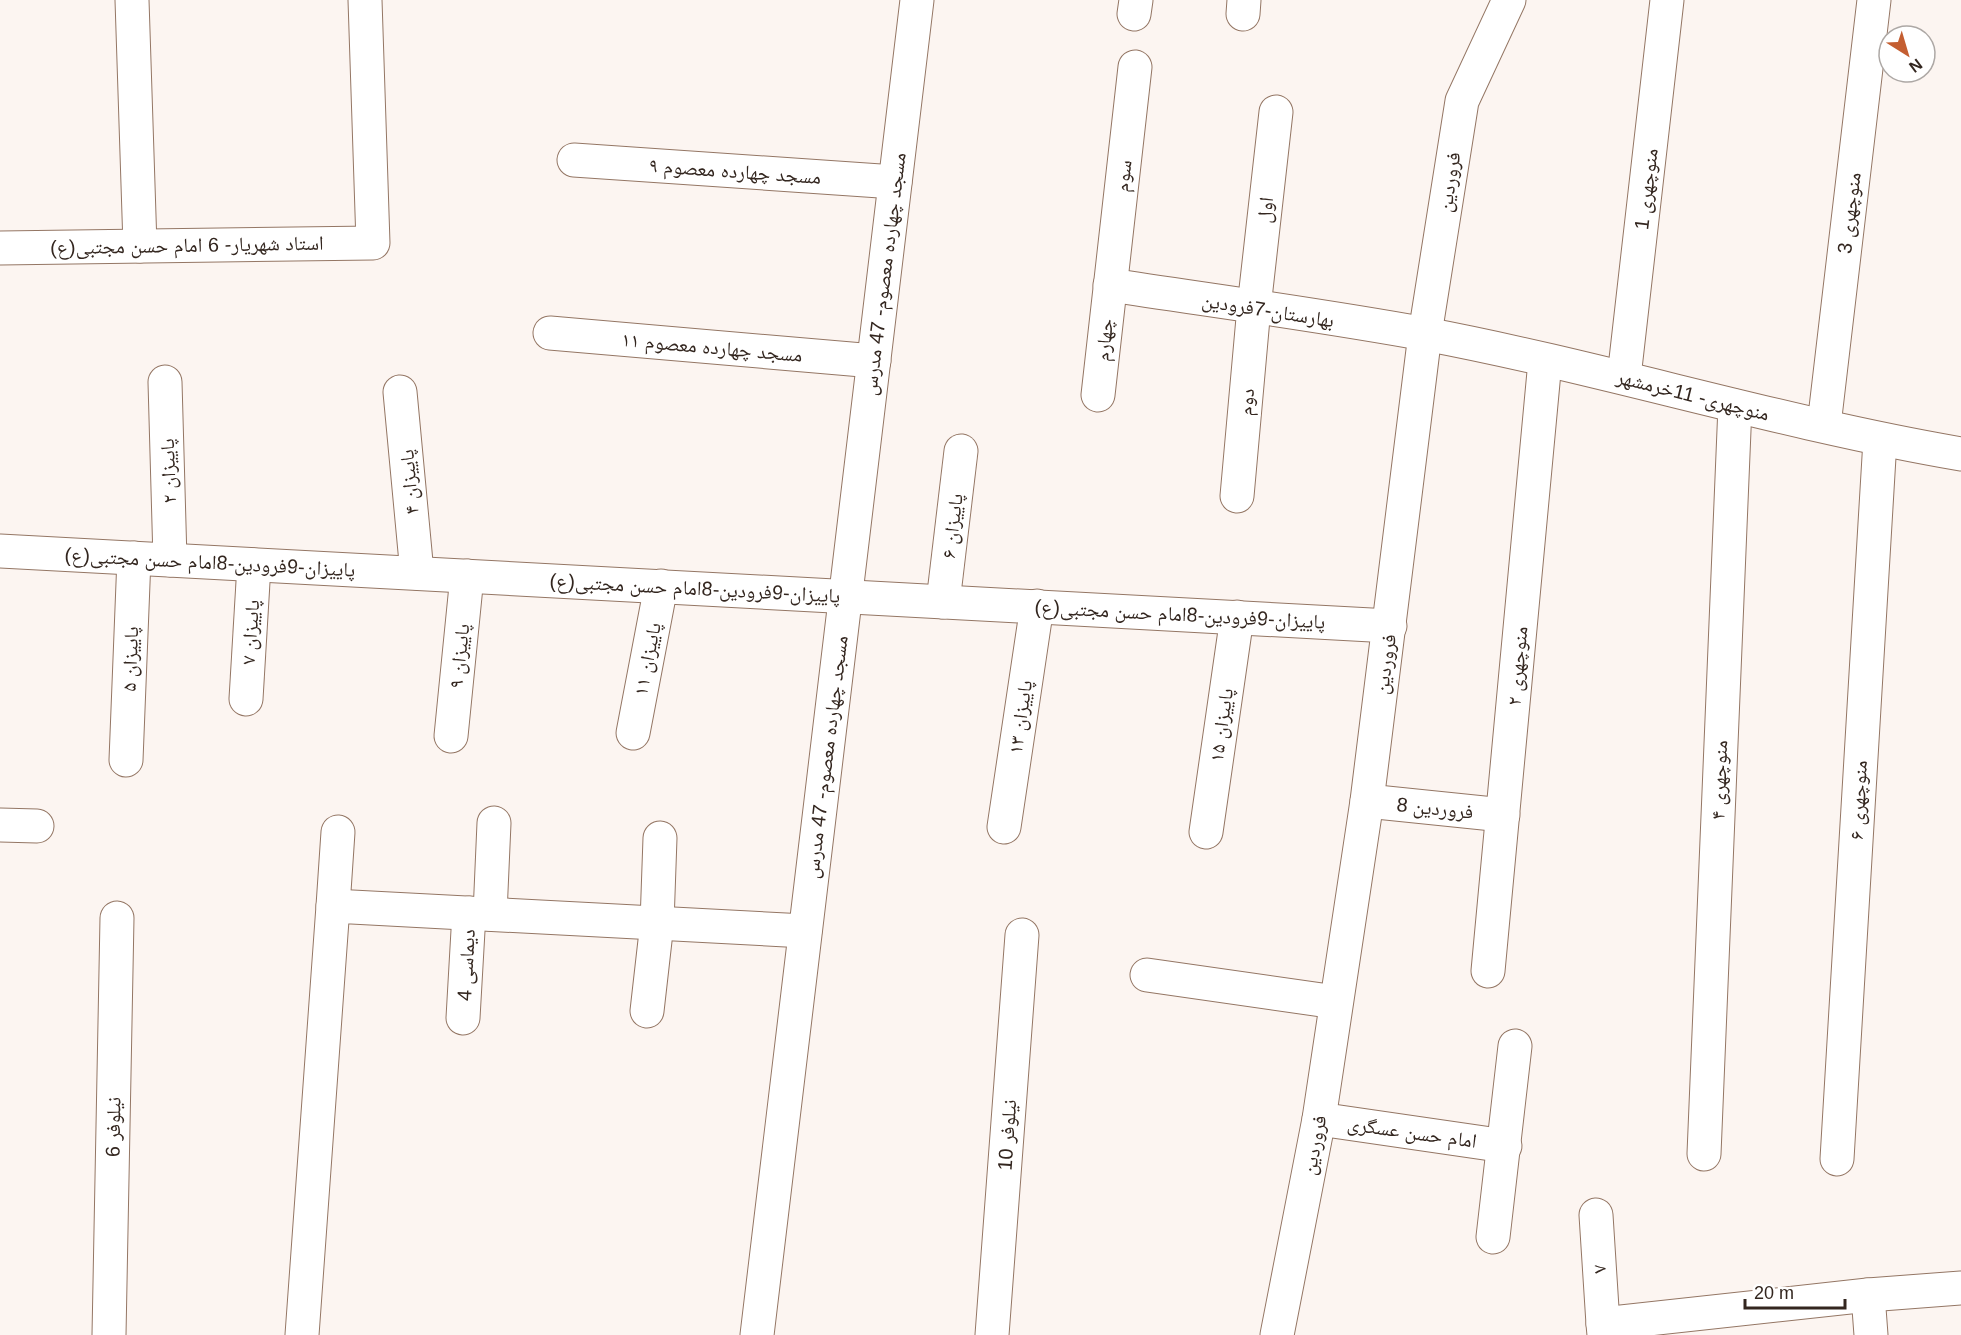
<svg xmlns="http://www.w3.org/2000/svg" width="1961" height="1335" font-family="Arial,'Noto Naskh Arabic',sans-serif">
<rect width="100%" height="100%" fill="#fcf5f1"/>
<g fill="none" stroke-linecap="round" stroke-linejoin="round">
<defs>
<g id="minor">
<path d="M132,0L140,246"/>
<path d="M1134,14L1136,0"/>
<path d="M1243,14L1244,0"/>
<path d="M574,160L895,182"/>
<path d="M0,248L373,243L365,0"/>
<path d="M1110,285C1215,301 1321,315 1425,334C1605,368 1780,423 1961,454"/>
<path d="M550,333L874,361"/>
<path d="M1624,377L1667,0"/>
<path d="M165,382L170,560"/>
<path d="M400,392L417,573"/>
<path d="M1098,395L1135,67"/>
<path d="M1824,425L1874,0"/>
<path d="M1237,496L1254,307L1276,112"/>
<path d="M0,551L1390,626"/>
<path d="M943,602L961,451"/>
<path d="M246,699L254,565"/>
<path d="M633,733L661,586"/>
<path d="M451,736L467,576"/>
<path d="M126,760L134,558"/>
<path d="M1367,801L1503,815"/>
<path d="M0,825L37,826"/>
<path d="M1004,827L1037,606"/>
<path d="M1206,832L1237,617"/>
<path d="M333,906L338,832"/>
<path d="M490,914L494,823"/>
<path d="M1488,971L1545,361"/>
<path d="M1147,975L1336,1002"/>
<path d="M647,1011L657,923L660,838"/>
<path d="M463,1018L469,913"/>
<path d="M1319,1119L1505,1146"/>
<path d="M1704,1154L1735,406"/>
<path d="M1837,1159L1880,440"/>
<path d="M1596,1215L1603,1324"/>
<path d="M1493,1237L1515,1046"/>
<path d="M1868,1295L1871,1335"/>
<path d="M109,1335L117,918"/>
<path d="M302,1335L333,906L805,931"/>
<path d="M757,1335L917,0"/>
<path d="M992,1335L1022,935"/>
<path d="M1604,1335L1603,1324L1868,1295L1961,1288"/>
</g>
<path id="tertiary" d="M1277,1335L1319,1119L1367,801L1425,334L1462,101L1509,0"/>
</defs>
<use href="#minor" stroke="#947664" stroke-width="35"/>
<use href="#tertiary" stroke="#947664" stroke-width="35"/>
<use href="#minor" stroke="#fff" stroke-width="33"/>
<use href="#tertiary" stroke="#fff" stroke-width="33"/>
</g>
<g text-anchor="middle" stroke-width="5" stroke-linejoin="round" paint-order="stroke">
<g font-size="20" fill="#33261f" stroke="#fff">
<text transform="translate(735 171) rotate(4)" y="7">مسجد چهارده معصوم ۹</text>
<text transform="translate(1123 176) rotate(-84)" y="7">سوم</text>
<text transform="translate(1449 182) rotate(-81)" y="7">فروردین</text>
<text transform="translate(1646 189) rotate(-83)" y="7">منوچهری 1</text>
<text transform="translate(1265 210) rotate(-84)" y="7">اول</text>
<text transform="translate(1849 213) rotate(-83)" y="7">منوچهری 3</text>
<text transform="translate(187 245) rotate(-1)" y="7">استاد شهریار- 6 امام حسن مجتبی(ع)</text>
<text transform="translate(884 274) rotate(-83)" y="7">مسجد چهارده معصوم- 47 مدرس</text>
<text transform="translate(1268 310) rotate(9)" y="7">بهارستان-7فرودین</text>
<text transform="translate(1104 340) rotate(-84)" y="7">چهارم</text>
<text transform="translate(712 347) rotate(5)" y="7">مسجد چهارده معصوم ۱۱</text>
<text transform="translate(1693 395) rotate(14)" y="7">منوچهری- 11خرمشهر</text>
<text transform="translate(1246 402) rotate(-85)" y="7">دوم</text>
<text transform="translate(168 471) rotate(-92)" y="7">پاییزان ۲</text>
<text transform="translate(409 482) rotate(-95)" y="7">پاییزان ۴</text>
<text transform="translate(952 526) rotate(-83)" y="7">پاییزان ۶</text>
<text transform="translate(210 562) rotate(3)" y="7">پاییزان-9فرودین-8امام حسن مجتبی(ع)</text>
<text transform="translate(695 588) rotate(3)" y="7">پاییزان-9فرودین-8امام حسن مجتبی(ع)</text>
<text transform="translate(1180 614) rotate(3)" y="7">پاییزان-9فرودین-8امام حسن مجتبی(ع)</text>
<text transform="translate(250 632) rotate(-86)" y="7">پاییزان ۷</text>
<text transform="translate(459 656) rotate(-84)" y="7">پاییزان ۹</text>
<text transform="translate(130 659) rotate(-88)" y="7">پاییزان ۵</text>
<text transform="translate(647 659) rotate(-79)" y="7">پاییزان ۱۱</text>
<text transform="translate(1385 664) rotate(-82)" y="7">فروردین</text>
<text transform="translate(1517 666) rotate(-85)" y="7">منوچهری ۲</text>
<text transform="translate(1020 717) rotate(-82)" y="7">پاییزان ۱۳</text>
<text transform="translate(1221 725) rotate(-82)" y="7">پاییزان ۱۵</text>
<text transform="translate(826 757) rotate(-83)" y="7">مسجد چهارده معصوم- 47 مدرس</text>
<text transform="translate(1719 780) rotate(-88)" y="7">منوچهری ۴</text>
<text transform="translate(1858 800) rotate(-87)" y="7">منوچهری ۶</text>
<text transform="translate(1435 808) rotate(6)" y="7">8 فروردین</text>
<text transform="translate(466 965) rotate(-87)" y="7">دیماسی 4</text>
<text transform="translate(113 1127) rotate(-89)" y="7">نیلوفر 6</text>
<text transform="translate(1412 1132) rotate(8)" y="7">امام حسن عسگری</text>
<text transform="translate(1007 1135) rotate(-86)" y="7">نیلوفر 10</text>
<text transform="translate(1314 1145) rotate(-79)" y="7">فروردین</text>
<text transform="translate(1599 1269) rotate(-94)" y="7">۷</text>
</g>
</g>
<g transform="translate(1907 54) rotate(143)"><circle r="28" fill="#ffffff" stroke="#ada8a5" stroke-width="1.5"/>
<path d="M0-4.5L10 22L0 15L-10 22Z" fill="#c45e31"/>
<text y="-9" font-size="16" font-weight="bold" text-anchor="middle" fill="#33261f">N</text>
</g>
<path d="M1745 1299v9h100v-9" fill="none" stroke="#33261f" stroke-width="3"/>
<text x="1754" y="1299" font-size="18" fill="#33261f" stroke="#ffffff" stroke-width="4.5" paint-order="stroke">20 m</text>
</svg>
